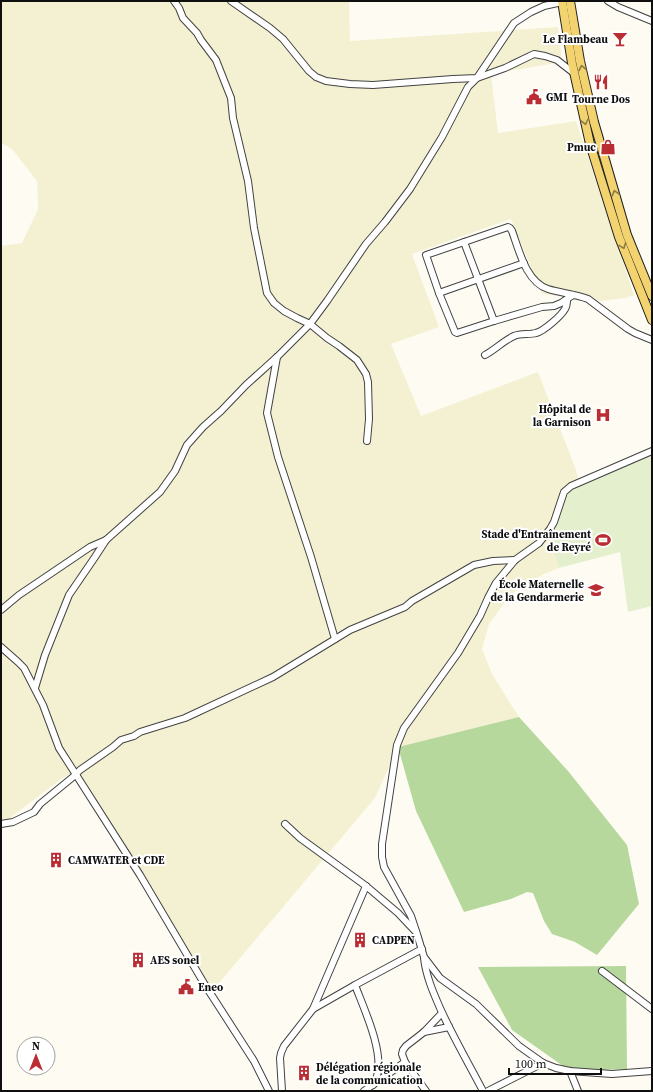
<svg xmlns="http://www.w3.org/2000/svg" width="653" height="1092" font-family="'Source Serif 4',serif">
<rect width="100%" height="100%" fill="#fefcf2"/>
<path fill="#f4f1d3" d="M1,1H349L350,41L558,27L562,62L491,74L498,133L576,121L634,295L626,298L601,301H581L560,296L542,294L511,219L412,254L439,327L391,344L421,416L538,372L576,470L580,485L568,492L554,533L552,547L559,568L544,574L511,594L489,624L482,649L492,674L519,717L398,747L375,798L209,995L76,771L61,779L10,818L1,827V246L22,243L38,209L37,181L12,149L1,143Z"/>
<g fill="#b7d89d">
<path d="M519,717L568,771L627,845L639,904L597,955L575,942L552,934L544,921L533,893L527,892L511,899L464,912L416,811L398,747Z"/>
<path d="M626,966L627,1069L570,1071L512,1030L478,967Z"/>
</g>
<path fill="#e4efce" d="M652,455V606L628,612L620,552L559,568L552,547L554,533L568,492L580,485Z"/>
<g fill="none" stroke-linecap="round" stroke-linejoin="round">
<defs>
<g id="minor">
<path d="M174,1L179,8L183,18L197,33L201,40L216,60L231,98L233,118L248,181L254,228L267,293L274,303L284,311L297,318L310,324L327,338L339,346L357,360L366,374L368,382L369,419L367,441"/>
<path d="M231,1L270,28L283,39L309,71L316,77L326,81L350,84L373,85L453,79L477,78L505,68L534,54L545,56L557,60L575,74"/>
<path d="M608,1L618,7L652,21"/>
<path d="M464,242L494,321"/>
<path d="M439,293L524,263"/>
<path d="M573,295L561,303L554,306L542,307L494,321L457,333L455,332L439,293L426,255L508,227L510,228L512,231C519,250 526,282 548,289C561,293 575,294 588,299L628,329L635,333L652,340"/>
<path d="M485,355C495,350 503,341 514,336C521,333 529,335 536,333C544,331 561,316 565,309C567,306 567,303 567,300"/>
<path d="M277,357L267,413L278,457L311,557L335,639"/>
<path d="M652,451L571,486L564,492L554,522L550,529L539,543L515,560L496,583L488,598L480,616L458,653L404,728L397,745L382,844V857L384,867L411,916L417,934L424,957L440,978L476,1004L519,1046L543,1063L556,1068L570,1071L612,1074L652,1071"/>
<path d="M1,610L19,595L90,547L106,540L160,492L175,471L187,445L203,427L221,411L246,385L277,357L310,324L327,301L366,244L385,222L410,189L442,137L468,87L477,78L514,23L531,12L544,6L562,2"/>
<path d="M1,647L18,662L24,668L43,705L59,748L140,875L205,985L254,1061L269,1091"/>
<path d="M35,688L45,655L69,595L95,557L106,540"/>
<path d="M1,824L13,822L34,812L40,804L73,777L80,770L113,747L121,740L134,736L140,732L185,718L273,677L350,630L405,607L412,601L474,565L493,561L515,560"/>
<path d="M285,824L300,838L366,886L398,913L415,931"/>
<path d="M424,958C426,976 433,992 440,1008C453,1037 469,1064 483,1091"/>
<path d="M602,971L652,1009"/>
<path d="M355,985C364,1009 384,1051 377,1076C376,1079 375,1082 373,1085"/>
<path d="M313,1009L366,886"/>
<path d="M424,1032L449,1027"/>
<path d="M570,1071L578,1091"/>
<path d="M282,1091L280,1058L281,1053L284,1046L313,1009L355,985L422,949"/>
<path d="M364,1091L405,1062"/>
<path d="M426,1091L405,1062L402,1054L403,1050L406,1046L424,1032L442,1013"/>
<path d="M488,1091L543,1063"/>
</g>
<g id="major">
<path d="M562,1L572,63L590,144L619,237L652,320"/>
<path d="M570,1L580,61L594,122L627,235L652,296"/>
</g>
</defs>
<use href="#minor" stroke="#424242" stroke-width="8"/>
<use href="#major" stroke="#202020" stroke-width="10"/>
<use href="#minor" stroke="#fff" stroke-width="6"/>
<use href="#major" stroke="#f2d36f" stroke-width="8"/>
</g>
<defs><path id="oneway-chevron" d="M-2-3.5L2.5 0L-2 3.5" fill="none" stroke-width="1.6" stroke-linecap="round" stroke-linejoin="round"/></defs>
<g stroke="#8c7b44">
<use href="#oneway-chevron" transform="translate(582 68) rotate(-102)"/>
<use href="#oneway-chevron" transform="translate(585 122) rotate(77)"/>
<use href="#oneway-chevron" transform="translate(615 193) rotate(-106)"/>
<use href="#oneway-chevron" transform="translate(623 246) rotate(69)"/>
</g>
<defs>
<symbol id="bar-bare" viewBox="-9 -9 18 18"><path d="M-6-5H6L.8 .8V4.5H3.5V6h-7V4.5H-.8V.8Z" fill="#ba2d33" stroke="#fff" stroke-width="2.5" paint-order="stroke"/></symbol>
<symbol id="restaurant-bare" viewBox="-9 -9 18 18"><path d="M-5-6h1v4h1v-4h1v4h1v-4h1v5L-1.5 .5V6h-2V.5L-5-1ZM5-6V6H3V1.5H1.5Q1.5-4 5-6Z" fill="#ba2d33" stroke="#fff" stroke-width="2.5" paint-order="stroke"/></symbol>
<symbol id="civic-bare" viewBox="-9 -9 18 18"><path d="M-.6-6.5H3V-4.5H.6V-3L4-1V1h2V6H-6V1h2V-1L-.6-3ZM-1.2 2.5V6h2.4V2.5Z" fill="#ba2d33" stroke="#fff" stroke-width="2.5" paint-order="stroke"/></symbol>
<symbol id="shop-bare" viewBox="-9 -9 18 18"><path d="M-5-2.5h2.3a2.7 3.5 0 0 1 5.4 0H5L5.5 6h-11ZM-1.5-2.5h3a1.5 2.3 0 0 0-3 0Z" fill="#ba2d33" stroke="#fff" stroke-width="2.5" paint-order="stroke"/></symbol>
<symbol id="hospital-bare" viewBox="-9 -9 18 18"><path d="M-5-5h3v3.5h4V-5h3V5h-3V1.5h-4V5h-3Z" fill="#ba2d33" stroke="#fff" stroke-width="2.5" paint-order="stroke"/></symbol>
<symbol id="stadium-bare" viewBox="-9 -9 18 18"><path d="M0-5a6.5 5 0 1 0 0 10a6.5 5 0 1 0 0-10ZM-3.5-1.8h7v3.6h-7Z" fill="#ba2d33" stroke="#fff" stroke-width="2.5" paint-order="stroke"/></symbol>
<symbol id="school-bare" viewBox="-9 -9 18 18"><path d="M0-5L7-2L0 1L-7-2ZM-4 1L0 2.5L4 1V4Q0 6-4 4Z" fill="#ba2d33" stroke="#fff" stroke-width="2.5" paint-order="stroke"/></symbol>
<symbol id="building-bare" viewBox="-9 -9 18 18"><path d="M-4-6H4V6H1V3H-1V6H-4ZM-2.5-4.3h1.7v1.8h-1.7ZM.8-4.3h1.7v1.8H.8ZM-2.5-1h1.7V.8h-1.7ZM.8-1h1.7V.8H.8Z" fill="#ba2d33" stroke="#fff" stroke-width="2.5" paint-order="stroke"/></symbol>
</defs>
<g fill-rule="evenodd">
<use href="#bar-bare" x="609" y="28" width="22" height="22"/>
<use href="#restaurant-bare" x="590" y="71" width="22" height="22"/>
<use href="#civic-bare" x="523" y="86" width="22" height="22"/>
<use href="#shop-bare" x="597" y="136" width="22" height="22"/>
<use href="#hospital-bare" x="592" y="404" width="22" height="22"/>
<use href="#stadium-bare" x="592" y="529" width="22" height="22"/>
<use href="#school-bare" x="585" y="579" width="22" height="22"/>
<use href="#building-bare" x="45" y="849" width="22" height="22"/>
<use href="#building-bare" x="349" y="929" width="22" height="22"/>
<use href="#building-bare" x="127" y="949" width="22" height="22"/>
<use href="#civic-bare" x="175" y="976" width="22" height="22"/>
<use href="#building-bare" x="293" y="1062" width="22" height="22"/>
</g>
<g text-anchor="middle" stroke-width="4" stroke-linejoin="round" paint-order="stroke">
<g font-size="11" font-weight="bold" fill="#0f0f0f" stroke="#fff" text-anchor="start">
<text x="608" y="43" text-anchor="end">Le Flambeau</text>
<text x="546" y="101">GMI</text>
<text x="601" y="103" text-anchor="middle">Tourne Dos</text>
<text x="596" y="151" text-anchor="end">Pmuc</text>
<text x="591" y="413" text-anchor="end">Hôpital de<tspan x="591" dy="13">la Garnison</tspan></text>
<text x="591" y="538" text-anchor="end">Stade d'Entraînement<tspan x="591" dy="13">de Reyré</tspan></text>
<text x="584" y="588" text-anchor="end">École Maternelle<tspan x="584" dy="13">de la Gendarmerie</tspan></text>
<text x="68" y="864">CAMWATER et CDE</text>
<text x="372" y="944">CADPEN</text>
<text x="150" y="964">AES sonel</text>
<text x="198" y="991">Eneo</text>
<text x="316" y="1071">Délégation régionale<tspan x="316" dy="13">de la communication</tspan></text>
</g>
</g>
<rect width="653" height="1092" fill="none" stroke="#0f0f0f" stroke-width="4"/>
<g transform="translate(36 1056)"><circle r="19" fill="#ffffff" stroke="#9f9f9f"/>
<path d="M0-3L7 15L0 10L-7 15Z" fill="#ba2d33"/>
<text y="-6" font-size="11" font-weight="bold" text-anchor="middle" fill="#0f0f0f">N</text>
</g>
<path d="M509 1068v6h92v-6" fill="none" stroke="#0f0f0f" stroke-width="2"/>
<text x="515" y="1068" font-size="12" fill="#0f0f0f" stroke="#ffffff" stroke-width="3" paint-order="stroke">100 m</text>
</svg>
